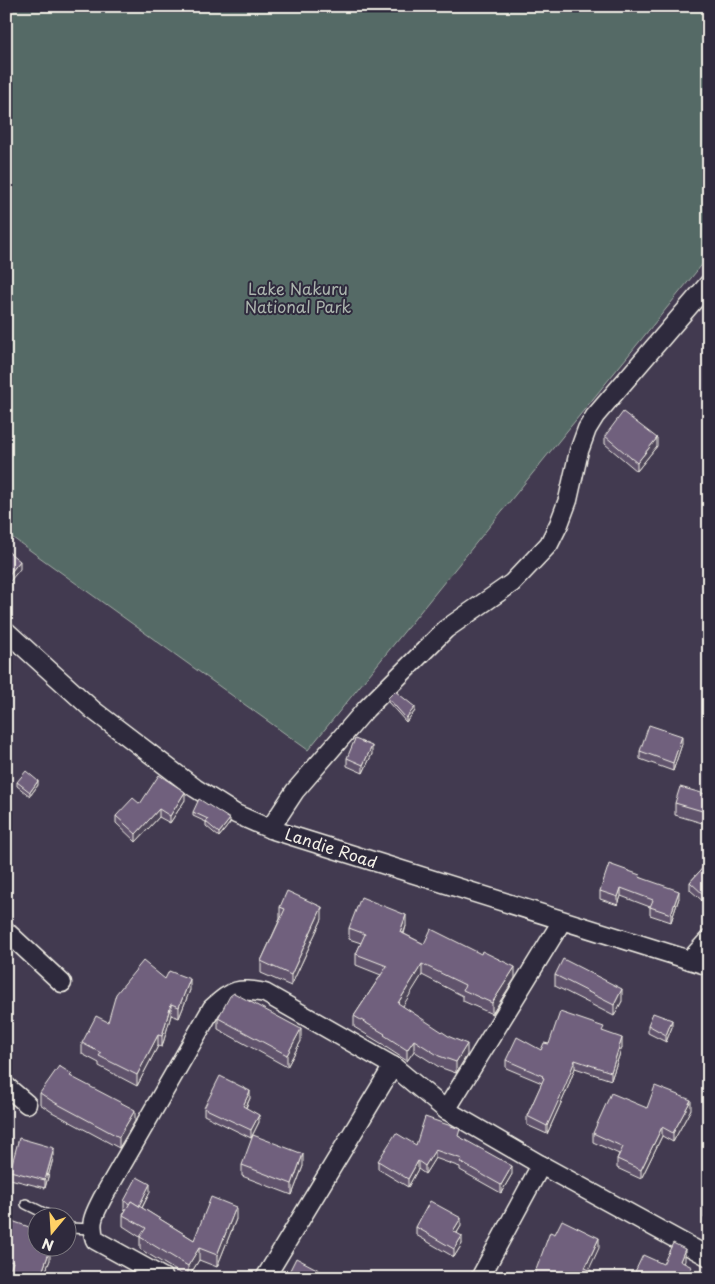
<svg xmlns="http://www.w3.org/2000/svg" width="715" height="1284" font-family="'Playpen Sans',sans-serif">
<rect width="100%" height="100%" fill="#423a50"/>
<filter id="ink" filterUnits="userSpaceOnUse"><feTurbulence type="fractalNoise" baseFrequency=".02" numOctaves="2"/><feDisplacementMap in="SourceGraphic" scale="10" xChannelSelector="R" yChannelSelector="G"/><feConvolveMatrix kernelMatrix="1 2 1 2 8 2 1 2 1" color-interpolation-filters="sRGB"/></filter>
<g filter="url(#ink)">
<path fill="#556b66" stroke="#a4aea7" d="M6,6H709V256L308,750L6,533Z"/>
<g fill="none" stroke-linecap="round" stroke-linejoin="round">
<defs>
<g id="lane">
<path d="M26,1204L50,1216"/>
<path d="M68,1226L71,1228L91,1229"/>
</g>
<g id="street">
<path d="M6,631L93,710L195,788L236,814L270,829L709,966"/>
<path d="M270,829L295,791L366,709L446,629L512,583L549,544L559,524L568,500L579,451L587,429L595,416L709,283"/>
<path d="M6,931L62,983"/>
<path d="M690,960L709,939"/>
<path d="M6,1086L27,1104"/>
<path d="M446,1110L562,921"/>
<path d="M164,1278L95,1240C89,1222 94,1215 102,1199L212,1008C234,989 237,988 265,993L393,1066L446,1110L541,1165L709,1257"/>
<path d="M265,1278L393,1066"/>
<path d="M480,1278L541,1165"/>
</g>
</defs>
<use href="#lane" stroke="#f4f1e8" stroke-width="12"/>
<use href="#street" stroke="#f4f1e8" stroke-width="21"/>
<use href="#lane" stroke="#2f2a3d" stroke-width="9"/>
<use href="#street" stroke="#2f2a3d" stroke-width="18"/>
</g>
<g fill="#60536c" stroke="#f4f1e8">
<path d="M605,436L657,446L637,471L605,444Z"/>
<path d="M388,698L415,711L406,722L388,702Z"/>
<path d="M682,744L673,771L640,759V751Z"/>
<path d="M372,754L363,773L347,766V758Z"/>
<path d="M17,782L38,785L30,796L17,786Z"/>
<path d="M709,795V825L675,815V803Z"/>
<path d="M185,800L170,823L159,817L136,842L116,823V816Z"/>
<path d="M193,812L230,823L219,837L206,826V822L193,816Z"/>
<path d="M709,861L705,903L690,890V882Z"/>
<path d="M640,877L679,898L671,922L650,915V907L621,896L618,905L600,899V891Z"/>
<path d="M280,907L322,919L291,986L261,973V961L280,919Z"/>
<path d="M406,926L404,934L424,944L515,978L492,1014L463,1001V996L422,975L402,1006L467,1055L456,1073L439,1067L414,1051L407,1061L384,1046V1045L354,1027V1016L381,975L356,965V954L361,943L349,939V928Z"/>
<path d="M555,975L622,1001L614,1016L555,986Z"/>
<path d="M165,979L190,990L179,1018L171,1015L162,1047L158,1046L137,1086L99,1066V1063L82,1054V1043Z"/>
<path d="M218,1018L301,1041L287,1067L218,1029Z"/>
<path d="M648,1025L672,1027L666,1042L648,1033Z"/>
<path d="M604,1032L622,1047L611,1080L575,1068L566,1092L547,1134L527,1125V1116L542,1083L506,1068V1060L541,1050L549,1044Z"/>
<path d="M72,1077L135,1121L119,1148L52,1112L40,1104V1093Z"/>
<path d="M250,1098L246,1108L259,1122L251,1138L204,1115V1108Z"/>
<path d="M647,1108L691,1109L673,1142L662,1136L641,1179L617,1168V1159L619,1154L593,1142V1133Z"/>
<path d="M460,1137L512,1174L501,1193L460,1170V1167L435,1158L425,1174L418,1169L408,1187L378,1169V1161L416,1145Z"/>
<path d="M54,1155L45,1188L10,1179V1171Z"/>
<path d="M242,1165L303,1166L292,1195L242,1176Z"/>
<path d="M150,1192L142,1208L194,1240L236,1219L217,1267L199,1260L188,1278L140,1249V1237L123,1226V1215L126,1210L124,1209V1201Z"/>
<path d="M709,1198V1221L704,1218V1207Z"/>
<path d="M6,1219L38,1246H44V1248L50,1260L43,1278H7L10,1270L6,1269Z"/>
<path d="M461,1226L457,1233L462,1244L454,1257L416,1235V1227Z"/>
</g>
<g fill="#4e4458" stroke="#f4f1e8">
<path d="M657,438V446L637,471V463Z"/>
<path d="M20,561V569L6,586V578Z"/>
<path d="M415,707V711L406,722V718Z"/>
<path d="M682,736V744L673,771V763Z"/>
<path d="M372,746V754L363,773V765Z"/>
<path d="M38,781V785L30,796V792Z"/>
<path d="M185,792V800L170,823V816Z"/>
<path d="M159,809V817L136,842V834Z"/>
<path d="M230,819V823L219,837V833Z"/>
<path d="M621,888V896L618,905V897Z"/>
<path d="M679,891V898L671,922V914Z"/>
<path d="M709,892V900L705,903V896Z"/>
<path d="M322,907V919L291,986V975Z"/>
<path d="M406,915V926L400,943V932Z"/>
<path d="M422,964V975L398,1014V1003Z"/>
<path d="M515,967V978L492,1014V1003Z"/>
<path d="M190,979V990L179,1018V1007Z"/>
<path d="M622,989V1001L614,1016V1005Z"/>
<path d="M171,1004V1015L162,1047V1036Z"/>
<path d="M672,1020V1027L666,1042V1035Z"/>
<path d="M301,1029V1041L287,1067V1055Z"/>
<path d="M158,1035V1046L137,1086V1075Z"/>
<path d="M622,1038V1047L611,1080V1072Z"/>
<path d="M414,1040V1051L407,1061V1050Z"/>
<path d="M467,1044V1055L456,1073V1062Z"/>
<path d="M575,1060V1068L566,1092L547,1134V1126Z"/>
<path d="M250,1091V1098L243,1113V1106Z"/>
<path d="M691,1100V1109L673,1142V1133Z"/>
<path d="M135,1110V1121L119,1148V1137Z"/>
<path d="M259,1115V1122L251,1138V1130Z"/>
<path d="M662,1127V1136L641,1179V1170Z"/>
<path d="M54,1148V1155L45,1188V1180Z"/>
<path d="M435,1150V1158L425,1174V1166Z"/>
<path d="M303,1154V1166L292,1195V1184Z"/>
<path d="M418,1161V1169L408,1187V1179Z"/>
<path d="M512,1166V1174L501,1193V1185Z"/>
<path d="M150,1184V1192L138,1215V1207Z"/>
<path d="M236,1207V1219L217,1267V1255Z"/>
<path d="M461,1218V1226L453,1239V1231Z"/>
<path d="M462,1236V1244L454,1257V1249Z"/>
<path d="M599,1238V1248L585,1278V1268Z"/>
<path d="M199,1248V1260L188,1278V1266Z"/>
<path d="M685,1249V1261L680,1272V1261Z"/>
<path d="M50,1250V1260L43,1278H40Z"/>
</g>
<g fill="#70617d" stroke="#f4f1e8">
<path d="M623,412L657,438L637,463L605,436Z"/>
<path d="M6,550L20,561L6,578Z"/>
<path d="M395,691L415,707L406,718L388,698Z"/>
<path d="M649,725L682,736L673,763L640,751Z"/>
<path d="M355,739L372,746L363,765L347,758Z"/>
<path d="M26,771L38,781L30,792L17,782Z"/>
<path d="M159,775L185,792L170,816L159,809L136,834L116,816L133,798L140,804Z"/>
<path d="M680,787L709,795V813L675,803Z"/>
<path d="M199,799L230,819L219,833L206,822L208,819L193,812Z"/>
<path d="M709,861V892L705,896L690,882Z"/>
<path d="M609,864L640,875L639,877L679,891L671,914L650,907L653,900L621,888L618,897L600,891Z"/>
<path d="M287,891L322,907L291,975L261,961L285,909L280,907Z"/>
<path d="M361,897L406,915L400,932L424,944L431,929L481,954L482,951L515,967L492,1003L463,990L465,985L422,964L398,1003L450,1037L467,1044L456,1062L439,1056L414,1040L407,1050L384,1035L385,1034L354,1016L387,966L356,954L365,934L349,928Z"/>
<path d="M563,959L622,989L614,1005L555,975Z"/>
<path d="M143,961L165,979L169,971L190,979L179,1007L171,1004L162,1036L158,1035L137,1075L99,1056L101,1053L82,1043L96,1016L108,1022L116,994Z"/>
<path d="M234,993L301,1029L287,1055L218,1018L230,996Z"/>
<path d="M560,1012L604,1027L602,1031L622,1038L611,1072L575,1060L566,1084L547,1126L527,1116L544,1078L542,1077L543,1076L506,1060L517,1037L541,1050L544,1043L549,1044Z"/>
<path d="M653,1013L672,1020L666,1035L648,1025Z"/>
<path d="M59,1066L72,1074L70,1076L135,1110L119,1137L52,1101L40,1093Z"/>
<path d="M220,1076L250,1091L243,1106L259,1115L251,1130L204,1108Z"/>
<path d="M655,1086L691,1100L673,1133L662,1127L641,1170L617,1159L623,1147L593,1133L611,1093L647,1108Z"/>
<path d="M425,1117L460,1129L458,1136L512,1166L501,1185L460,1162L462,1159L435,1150L425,1166L418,1161L408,1179L378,1161L396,1133L416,1145Z"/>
<path d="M253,1135L303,1154L292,1184L242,1165Z"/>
<path d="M19,1138L54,1148L45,1180L10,1171Z"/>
<path d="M137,1177L150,1184L139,1206L131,1201L130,1204L124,1201Z"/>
<path d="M211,1197L236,1207L217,1255L199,1248L188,1266L140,1237L146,1228L123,1215L131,1201L194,1240Z"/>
<path d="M709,1198V1210L704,1207Z"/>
<path d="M430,1201L461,1218L453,1231L462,1236L454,1249L416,1227Z"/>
<path d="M6,1219L38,1230V1246H41L50,1250L40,1278H34L32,1277V1278H7L13,1262L6,1260Z"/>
<path d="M562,1220L599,1238L585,1268L592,1271L589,1278H533L550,1232L555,1234Z"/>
<path d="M673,1243L685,1249L680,1261L692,1267L690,1270L704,1278H632L643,1255L663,1264Z"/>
<path d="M296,1258L334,1278H286Z"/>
<path d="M517,1273L529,1278H515Z"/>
</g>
</g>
<g text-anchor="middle" stroke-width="4" stroke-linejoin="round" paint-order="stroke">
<g font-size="16" fill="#acb5ae" stroke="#2f2a3d">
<text x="298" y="295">Lake Nakuru<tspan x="298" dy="18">National Park</tspan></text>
</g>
<g font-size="16" fill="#f4f1e8" stroke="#2f2a3d">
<text transform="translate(331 848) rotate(18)" y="6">Landie Road</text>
</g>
</g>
<rect width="715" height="1284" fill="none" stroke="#2f2a3d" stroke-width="25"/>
<rect x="12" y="12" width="690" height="1259" fill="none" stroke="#f4f1e8" stroke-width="2" filter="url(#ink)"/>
<g transform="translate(52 1232) rotate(198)"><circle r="24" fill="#2f2a3d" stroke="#7e7a81"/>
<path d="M0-4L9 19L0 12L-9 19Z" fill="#ffd166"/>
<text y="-8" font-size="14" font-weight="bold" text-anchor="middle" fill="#f4f1e8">N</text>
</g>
</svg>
